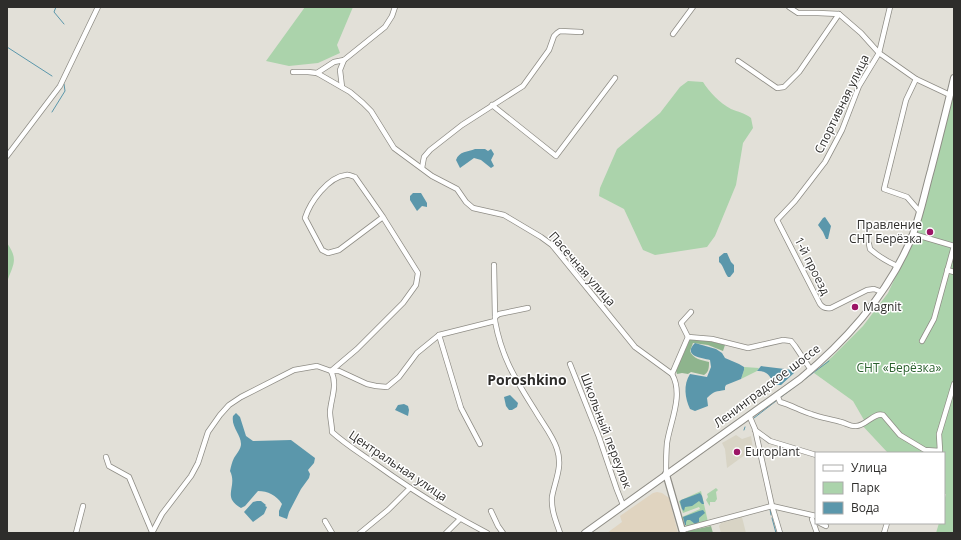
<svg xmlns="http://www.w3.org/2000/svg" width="961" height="540" font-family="'Open Sans',sans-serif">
<rect width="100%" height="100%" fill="#e2e0d8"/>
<g fill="#d8d4c5">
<path d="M736,435L742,439L751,436L753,449L727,468L725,449L722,443Z"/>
<path d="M742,517L746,533H721L719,526L721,523Z"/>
</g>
<path fill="#e0d4c0" d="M657,492L662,493L669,498L678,533H607L622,522L620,516L653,493Z"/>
<g fill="#abd3ab">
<path d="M305,7H353L337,45L340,53L318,63L289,66L266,61Z"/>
<path d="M688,81L703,82C709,92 720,103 731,109C738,112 745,113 751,118L753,128L743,143L736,185L715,236L707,247L655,255L643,250L624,209L599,196L600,188L617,149L660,113L680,87Z"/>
<path d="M954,91V533H936L939,523H944V501L946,494H944V453H888L860,423L864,420L853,401L814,373L832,357L863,326L888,293L913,239Z"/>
<path d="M7,243C19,260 13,264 7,282Z"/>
<path d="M744,367L759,368L757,371L741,379L744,370Z"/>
<path d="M716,488L718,490L716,492L717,499L715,502H710V506L709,505L706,500L708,497L707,494Z"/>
<path d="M701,491L708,522L686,527L682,517L700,509L699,507L683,513L679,501Z"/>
</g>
<g fill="#8eb48d">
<path d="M690,339L706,340L725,345L723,351L708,345L693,343L690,351C693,359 701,360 709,362C709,367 709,372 704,375L691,372L688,374L682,373L677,374L676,371Z"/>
<path d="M711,526L713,533H688V531Z"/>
</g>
<g fill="#5b97ab">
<path d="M475,149H485L488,151L491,149L494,154L491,160L494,166L491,168L481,160L474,158L460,168L456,160C459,151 468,152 475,149Z"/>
<path d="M413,193H421L427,203V207L422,206L417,211L410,200V196Z"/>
<path d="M825,217L831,226L828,239H826L823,232L818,225L823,218Z"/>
<path d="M724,253H727L731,262L734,265V272L730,277H728C724,272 724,266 719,262V257Z"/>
<path d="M695,343L716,349L722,353L725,358L739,364L744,367V370L741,379L726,385L725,387V390C716,392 715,390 707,398L708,406L695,411L690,409C685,398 683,385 690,374L707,377L711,367L710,360C702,358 682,356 695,343Z"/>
<path d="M761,366L793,370L794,373L781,385H773C772,376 765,370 757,371Z"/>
<path d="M510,395L518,403L517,407L512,410H509L506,406L504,397Z"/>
<path d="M404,404L408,406L409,410L408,416L395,410L398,405Z"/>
<path d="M236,413L240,417L246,436L253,441L291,440L315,458L314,463L308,470L310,474L309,478L301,489L289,512L287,519L279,516V511L282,504C276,495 268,491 258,491L245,506L241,508C221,497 238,487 230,471C231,466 232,462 234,458C237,453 241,449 241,444C241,434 231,427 233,416Z"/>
<path d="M700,493L702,496L704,504H702L699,501L692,506L685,507L684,511L682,509L680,502L681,500Z"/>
<path d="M257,501H261L266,505L265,506L267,507L264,514L253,522L244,512L253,502Z"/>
<path d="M703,510L705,513L699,518V522L695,524L690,520H687L686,522V525H685L683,517L699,511Z"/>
</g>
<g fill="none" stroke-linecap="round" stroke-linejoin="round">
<g stroke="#5b97ab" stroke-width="1">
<path d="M56,7L54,12L64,24"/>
<path d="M7,47L52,76"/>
<path d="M52,112L65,91L64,84"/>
<path d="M781,397L829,361"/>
<path d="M754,418L776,401"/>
<path d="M744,430L745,427"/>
<path d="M770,509L771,515"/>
<path d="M772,518L776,533"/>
<path d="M687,532V533"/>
</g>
<defs>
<g id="minor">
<path d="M789,7L798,13H818L839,14L861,33L879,53L916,79L950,95"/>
<path d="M673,34L693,7"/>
<path d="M738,61L777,88L784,87L799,72L839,14"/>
<path d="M293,72H308L317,73L350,92L363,103L371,111L394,148L432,176L457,189L466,202L473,208L504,215L541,237L552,245L635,347L672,374C684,395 670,422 667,443C666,454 666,464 666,474"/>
<path d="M317,73L334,62L344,60"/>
<path d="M916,79L906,100L884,189L907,197L920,212"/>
<path d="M342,87L340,70L344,60L385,27L392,16L395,7"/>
<path d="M492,105L556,156L615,78"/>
<path d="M7,156L60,86L98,7"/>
<path d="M422,168L424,157L430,150L462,125L523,86L549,50L554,36L557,33L560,31L581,32"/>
<path d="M913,234L954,246"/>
<path d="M869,244L870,249C879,257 886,261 897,266"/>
<path d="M494,265L495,317"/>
<path d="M947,270L954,272"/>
<path d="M882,292L874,289L867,290L831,308C826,309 823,308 820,304L777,220L795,201L825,162L842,130L859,86L879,53L890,7"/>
<path d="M495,321C502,359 516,380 536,412C543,424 553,436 557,449C563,467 555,480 552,497C551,510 556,521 560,533"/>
<path d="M439,335L461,408L480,444"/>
<path d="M688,337L712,339L748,348L783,340L791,341L795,346L811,370"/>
<path d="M922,341L934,319L954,246"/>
<path d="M570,364L599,437L617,490L623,505"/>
<path d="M331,371L357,349L403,303L416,285L418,273L386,222L383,217L355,177C352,176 348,174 346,175C328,177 310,202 305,218L322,250L328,253L339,250L383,217"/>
<path d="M331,371C338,385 331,398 330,412C330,418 332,425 332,432C345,444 360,453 374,463C410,489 447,512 487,533"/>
<path d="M672,374L688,337L681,323L691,312"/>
<path d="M777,395L780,402C791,405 801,411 811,414C821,418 832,419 841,422C846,423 851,427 856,426C866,426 874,412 883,415L900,435L925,450L940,451L939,434L954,384"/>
<path d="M749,415L755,429L772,506L780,533"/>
<path d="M755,430L770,441L816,455"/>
<path d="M106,457L109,466L129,477L152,532"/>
<path d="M491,511L498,526L503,533"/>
<path d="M812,519L817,533"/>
<path d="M325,521L332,533"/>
<path d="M820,523L826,526"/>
<path d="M682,530L772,506L816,516"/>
<path d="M76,533L83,506"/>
<path d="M152,533L162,514L191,476L198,463L208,432L220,415L229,405L241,397L294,370L317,366L331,371H339L367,384L376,386L387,387L399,377L417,353L439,335L495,321V317L499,314L528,308"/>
<path d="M360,533L388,510L410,488"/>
<path d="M446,533L460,519"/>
<path d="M884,533L887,523"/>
</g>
<path id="tertiary" d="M666,474L683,533"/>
<path id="secondary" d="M585,533L800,379C847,340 890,292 913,234C921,213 925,191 931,170C939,139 947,108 954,78"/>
</defs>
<use href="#minor" stroke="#8f8d86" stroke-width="6"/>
<use href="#tertiary" stroke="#8f8d86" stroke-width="8"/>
<use href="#secondary" stroke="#8f8d86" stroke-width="8"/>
<use href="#minor" stroke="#fff" stroke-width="4.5"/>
<use href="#tertiary" stroke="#fff" stroke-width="5.5"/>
<use href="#secondary" stroke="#fff" stroke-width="6"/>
</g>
<g fill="#9c1566" stroke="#fff" stroke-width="1.5">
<circle cx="930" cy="232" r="4"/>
<circle cx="855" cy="307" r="4"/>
<circle cx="737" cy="452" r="4"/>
</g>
<g text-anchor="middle" stroke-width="3" stroke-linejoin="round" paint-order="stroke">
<g font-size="12" fill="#2e2d2b" stroke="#fff">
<text transform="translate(842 104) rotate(-64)" y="4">Спортивная улица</text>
<text transform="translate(812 266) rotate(63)" y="4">1-й проезд</text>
<text transform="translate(582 269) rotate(49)" y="4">Пасечная улица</text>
<text transform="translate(767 386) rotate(-37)" y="4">Ленинградское шоссе</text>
<text transform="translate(606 431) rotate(69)" y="4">Школьный переулок</text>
<text transform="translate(398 466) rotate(34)" y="4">Центральная улица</text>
</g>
<g font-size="12" fill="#2e2d2b" stroke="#fff" text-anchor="start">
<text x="922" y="229" text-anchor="end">Правление<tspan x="922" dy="14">СНТ Берёзка</tspan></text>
<text x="863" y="311">Magnit</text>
<text x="745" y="456">Europlant</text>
</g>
<g font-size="12" fill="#2c622f" stroke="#fff">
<text x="899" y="372">СНТ «Берёзка»</text>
</g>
<g font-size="14" font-weight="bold" fill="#2e2d2b" stroke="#fff">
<text x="527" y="385">Poroshkino</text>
</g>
</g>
<rect width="961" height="540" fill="none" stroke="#2e2d2b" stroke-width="16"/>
<rect x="815" y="452" width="130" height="72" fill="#ffffff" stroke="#ababaa"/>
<rect x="823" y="465" width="20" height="6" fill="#ffffff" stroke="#ababaa"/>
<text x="851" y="472" font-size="12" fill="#2e2d2b">Улица</text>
<rect x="823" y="482" width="20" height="12" fill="#abd3ab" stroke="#ababaa"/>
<text x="851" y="492" font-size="12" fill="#2e2d2b">Парк</text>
<rect x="823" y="502" width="20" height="12" fill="#5b97ab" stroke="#ababaa"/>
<text x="851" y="512" font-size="12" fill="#2e2d2b">Вода</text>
</svg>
